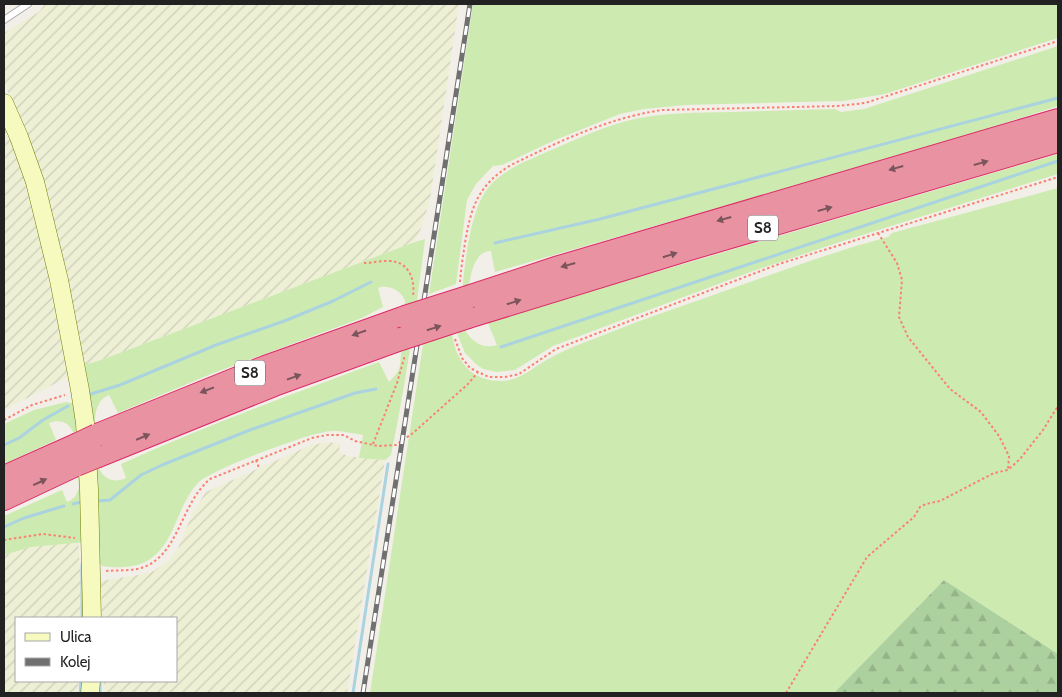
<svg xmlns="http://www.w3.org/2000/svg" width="1062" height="697" font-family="Cabin,sans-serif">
<defs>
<pattern id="farmland-furrows" width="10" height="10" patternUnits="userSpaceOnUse" patternTransform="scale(1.25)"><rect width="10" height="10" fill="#eef0d5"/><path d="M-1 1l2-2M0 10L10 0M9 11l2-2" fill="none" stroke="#ccceb7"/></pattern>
<pattern id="forest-firs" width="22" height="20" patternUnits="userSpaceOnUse" patternTransform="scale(1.25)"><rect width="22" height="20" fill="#add19e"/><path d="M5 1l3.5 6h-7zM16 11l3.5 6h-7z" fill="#95b388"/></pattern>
</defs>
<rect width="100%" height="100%" fill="#f2efe9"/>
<g fill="url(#farmland-furrows)">
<path d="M45,4H459L430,200L422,226L415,242L101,360L84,365L80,339L54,224L40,173L22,125L4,83V33L39,12Z"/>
<path d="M4,124L22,170L38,225L67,366L68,377L4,410Z"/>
<path d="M328,442L340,444L339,451L347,456L385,460L347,693H103L104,681H176V618H102L101,581L138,575L154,571L170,559L178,548L193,512L206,492L311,445Z"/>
<path d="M78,542L81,579L80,618H16V681H79L77,693H4V555L31,547Z"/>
</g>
<g fill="#cdebb0" fill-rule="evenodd">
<path d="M473,4H1058V38L885,94L843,101L686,105L644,109L620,114L595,124L553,141L502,165L493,166L476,184L467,200L456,284L429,294Z"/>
<path d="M1058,46V106L949,141L495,272L491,251C486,251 481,253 478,258C466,274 468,312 466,332C474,343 483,349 497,345L488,323L564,299L1058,154V174L840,242L753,271L553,346L515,370L497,372L483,369L476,364L465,353L458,336C462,298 465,216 488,188C503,169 527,161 549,151C575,140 602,127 630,120C664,112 698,113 732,112C766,111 800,110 835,109L841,112L864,109Z"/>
<path d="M1058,188V654L944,580L834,693H370L423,344L452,334C456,362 472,381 501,381C521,381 535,365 552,357C570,347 592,340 611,332C651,316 692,303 733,288C784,270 835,251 888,237L892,233Z"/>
<path d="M425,239C416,312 406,383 391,455L385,460L359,458L363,435C351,433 336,429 325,432C304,435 210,470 198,483C175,507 176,548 143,563C131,568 115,568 102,566L96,557L84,365L101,360L415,242ZM381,287C392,286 401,291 405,301L400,366L397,373L389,382L379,362C292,394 205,426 121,464L126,478C116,483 105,480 100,470C98,450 85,404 109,395L118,413L211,374L362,318L383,307L378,288Z"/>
<path d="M66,402L71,403L77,406L86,542L31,547L4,555V516L62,490L67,502C74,500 77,494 79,488L73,432C69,422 59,419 49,423L56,440L4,464V424L34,410Z"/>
</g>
<path fill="url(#forest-firs)" d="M944,580L1058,654V693H834Z"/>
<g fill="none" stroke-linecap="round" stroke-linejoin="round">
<g stroke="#aad3df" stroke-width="3">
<path d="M495,243L600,219L1058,98"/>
<path d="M501,347L1058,161"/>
<path d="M91,394L120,385L216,345L287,320L333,301L371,282"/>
<path d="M4,445L19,438L43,420L68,406"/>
<path d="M98,501L110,500L141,475L162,465L250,430L355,393L376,389"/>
<path d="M73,504L81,502"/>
<path d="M4,527L24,518L64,506"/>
<path d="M82,564V618"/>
<path d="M80,693L81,681"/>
<path d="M100,693V681"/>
<path d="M353,693L388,464"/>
</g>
<defs>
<path id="lane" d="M4,20L28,4"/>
<g id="secondary">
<path d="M4,103L19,137L35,182L59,280L80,390L85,423L89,489L92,618"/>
<path d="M90,693L91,681"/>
</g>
<g id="highway">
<path d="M471,296L559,267L1058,120"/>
<path d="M468,317L686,250L1058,141"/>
<path d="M97,435L265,367L405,317"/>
<path d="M98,456L274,385L401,339"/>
<path d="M4,477L76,445"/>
<path d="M4,499L76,465"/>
</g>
</defs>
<use href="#lane" stroke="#a9a9a9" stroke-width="8"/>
<use href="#secondary" stroke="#707d05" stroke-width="19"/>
<use href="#highway" stroke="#dc2a67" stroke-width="24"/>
<g stroke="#fa8072" stroke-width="2" stroke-dasharray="2.5 2.5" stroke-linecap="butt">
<path d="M878,233L897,263L902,280L899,317L908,337L950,389L981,412L999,436L1009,456L1008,470"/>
<path d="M364,263C373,263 388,259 396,262C411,266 415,283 413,296"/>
<path d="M460,282C461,269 463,256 465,243C471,207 478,185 511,165C560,141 608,118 662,110L838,106L865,103L1058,41"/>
<path d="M455,339L462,358L470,368L478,372L489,377H505L519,374L556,349L779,264L1058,177"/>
<path d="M4,420L32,405L65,395"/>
<path d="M373,444L397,383L405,355"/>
<path d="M256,460L259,468"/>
<path d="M4,540L43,534L75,538"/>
<path d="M106,571C116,570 127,571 137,569C179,560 179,505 210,479L312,438L327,435H344L355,441L378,446L396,445L413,433L468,384L478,372"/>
<path d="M786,693L867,557L914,517L920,507L926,504L940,501L994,473L1008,470L1020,459L1043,430L1058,406"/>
</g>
<use href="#lane" stroke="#fff" stroke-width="6"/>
<use href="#secondary" stroke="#f7fabf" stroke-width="18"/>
<use href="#highway" stroke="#e892a2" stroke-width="22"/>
<defs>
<path id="rail" d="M363,693L470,4"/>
</defs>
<use href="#rail" stroke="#707070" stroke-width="5"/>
<use href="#rail" stroke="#fff" stroke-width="3" stroke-dasharray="9" stroke-linecap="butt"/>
<defs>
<g id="highway-bridge">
<path d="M405,317L471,296"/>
<path d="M401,339L468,317"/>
<path d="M76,445L97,435"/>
<path d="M76,465L98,456"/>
</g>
</defs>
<use href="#highway-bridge" stroke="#dc2a67" stroke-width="24" stroke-linecap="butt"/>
<use href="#highway-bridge" stroke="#e892a2" stroke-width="22"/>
</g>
<defs><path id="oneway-solid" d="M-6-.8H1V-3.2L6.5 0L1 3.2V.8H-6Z" transform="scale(1.25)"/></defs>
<g fill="#7b545c">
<use href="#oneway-solid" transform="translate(981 163) rotate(-16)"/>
<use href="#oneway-solid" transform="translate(896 168) rotate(164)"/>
<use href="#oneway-solid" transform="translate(825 209) rotate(-16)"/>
<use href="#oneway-solid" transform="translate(724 219) rotate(164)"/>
<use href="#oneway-solid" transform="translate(670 255) rotate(-17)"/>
<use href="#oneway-solid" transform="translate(568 265) rotate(164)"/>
<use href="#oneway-solid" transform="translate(514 302) rotate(-18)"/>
<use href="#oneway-solid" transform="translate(434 328) rotate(-18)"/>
<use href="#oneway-solid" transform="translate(359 333) rotate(161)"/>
<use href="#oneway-solid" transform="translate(294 377) rotate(-20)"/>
<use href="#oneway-solid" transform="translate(207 390) rotate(159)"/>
<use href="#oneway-solid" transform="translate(143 437) rotate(-23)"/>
<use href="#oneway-solid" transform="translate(40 482) rotate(-25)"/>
</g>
<g text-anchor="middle" stroke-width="4" stroke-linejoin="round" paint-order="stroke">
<g fill="#fff" stroke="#646464" stroke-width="1">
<rect x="748" y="215.5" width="30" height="25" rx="4"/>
<rect x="235" y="360.5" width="30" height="25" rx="4"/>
</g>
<g font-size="15" font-weight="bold" fill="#222">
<text x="763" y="233">S8</text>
<text x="250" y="378">S8</text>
</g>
</g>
<rect width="1062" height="697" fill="none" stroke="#222222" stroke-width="10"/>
<rect x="15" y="617" width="162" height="65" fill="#ffffff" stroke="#a7a7a7"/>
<rect x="25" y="633" width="25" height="8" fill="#f7fabf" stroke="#a7a7a7"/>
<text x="60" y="642" font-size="15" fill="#222222">Ulica</text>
<rect x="25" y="658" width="25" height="8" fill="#707070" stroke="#a7a7a7"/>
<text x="60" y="667" font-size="15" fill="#222222">Kolej</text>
</svg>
